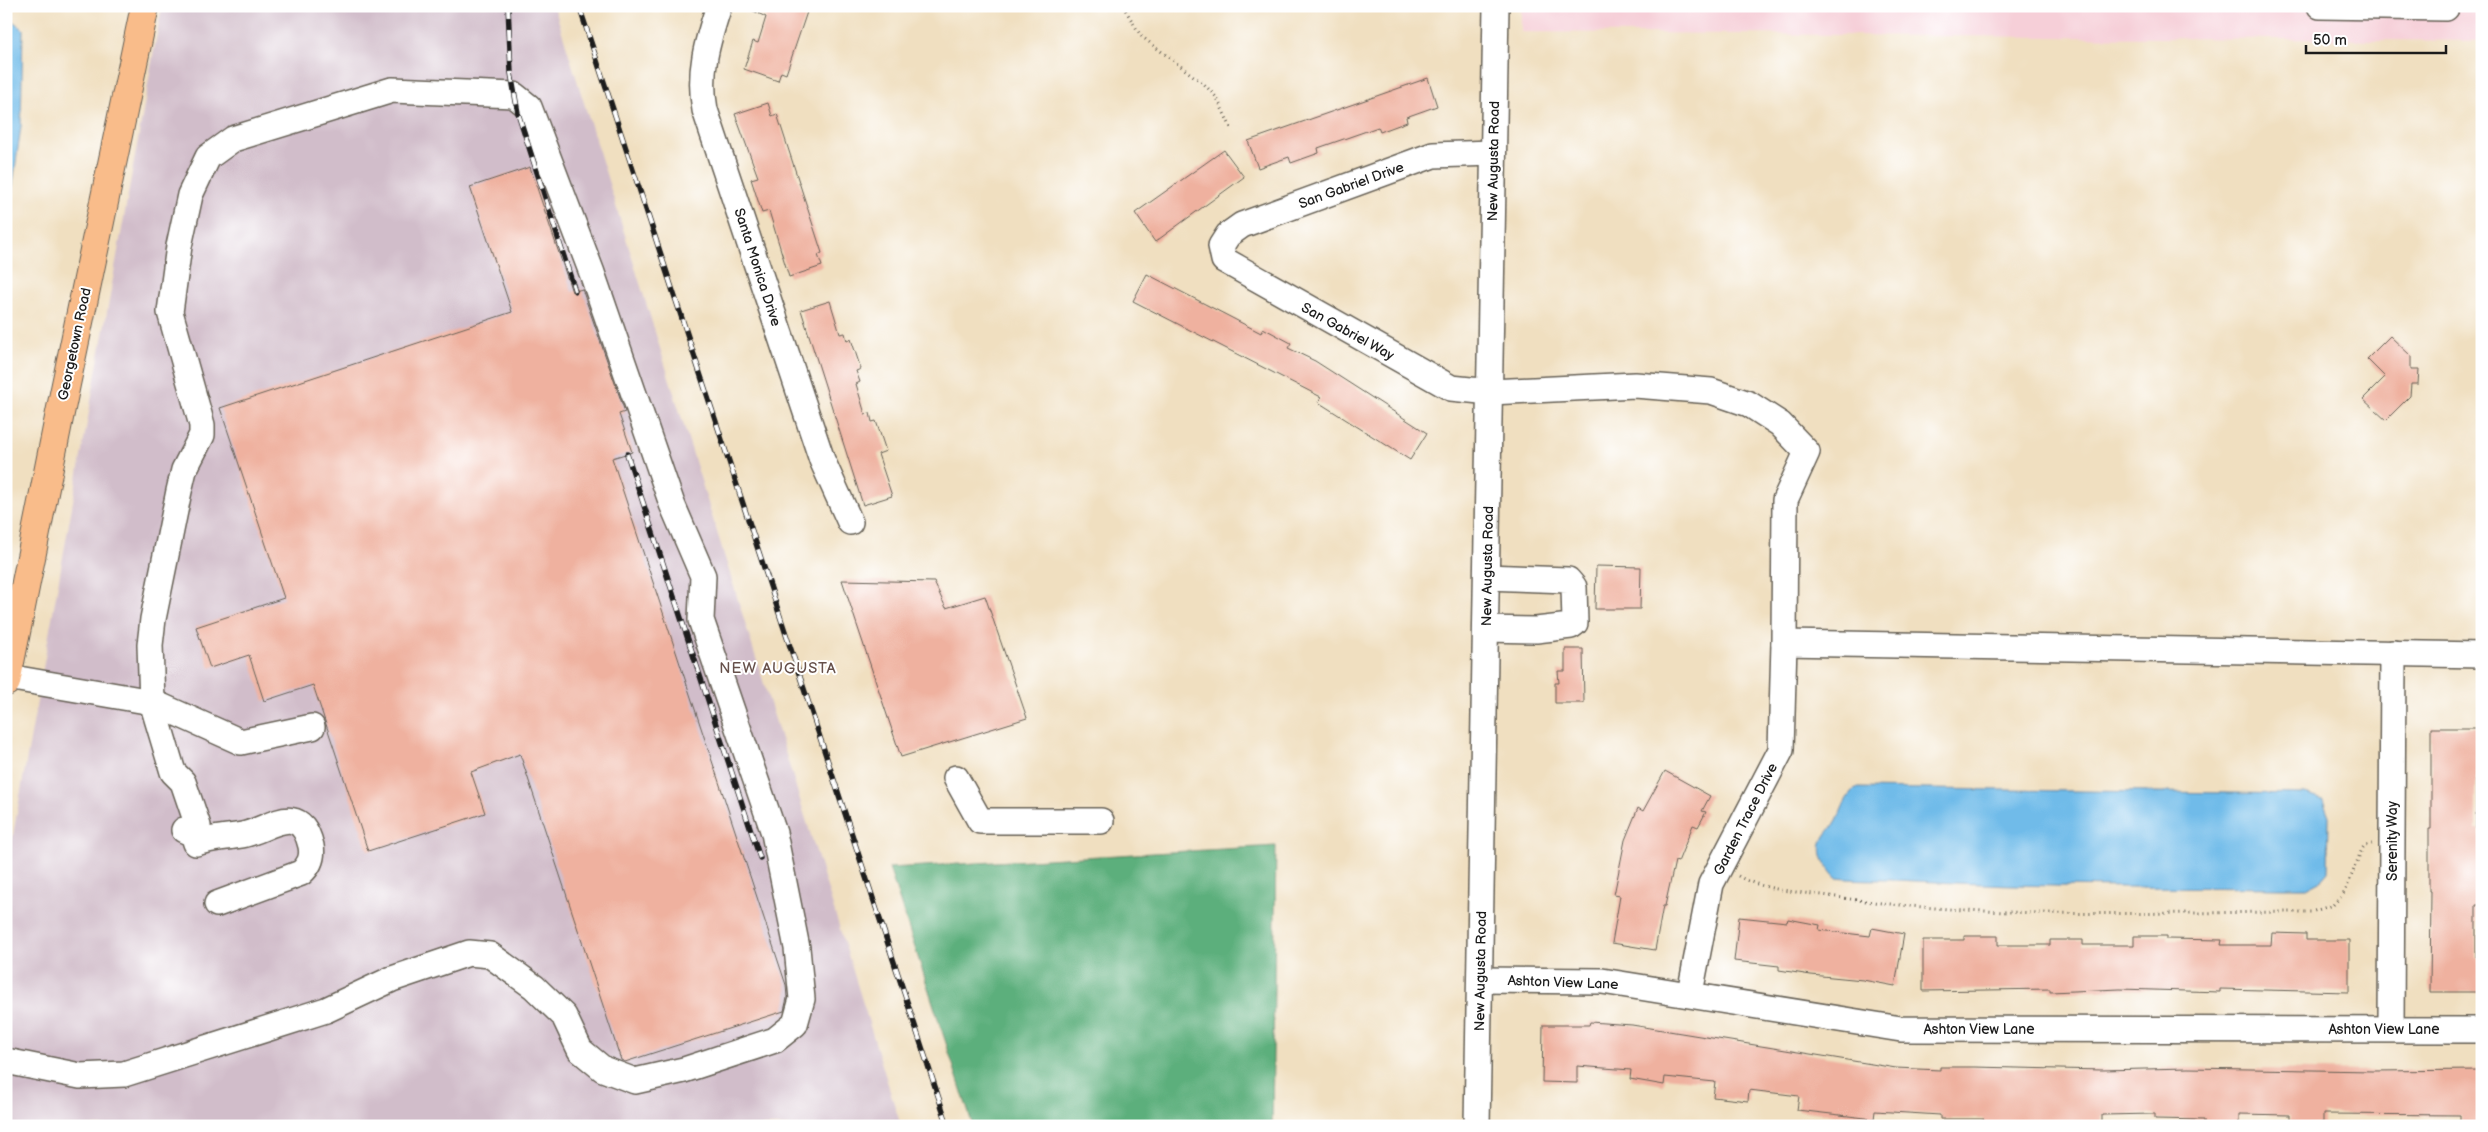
<svg xmlns="http://www.w3.org/2000/svg" width="2488" height="1132" font-family="'Balsamiq Sans',sans-serif">
<rect width="100%" height="100%" fill="#fff"/>
<filter id="ink" filterUnits="userSpaceOnUse"><feTurbulence type="fractalNoise" baseFrequency=".02" numOctaves="2"/><feDisplacementMap in="SourceGraphic" scale="10" xChannelSelector="R" yChannelSelector="G"/><feConvolveMatrix kernelMatrix="1 2 1 2 8 2 1 2 1" color-interpolation-filters="sRGB"/></filter>
<filter id="wash" filterUnits="userSpaceOnUse"><feTurbulence type="fractalNoise" baseFrequency=".0096" numOctaves="4" result="noise"/><feDisplacementMap in="SourceGraphic" scale="20" xChannelSelector="R" yChannelSelector="G"/><feGaussianBlur stdDeviation="1.12" result="paint"/><feColorMatrix in="noise" values="0 0 0 0 0 0 0 0 0 0 0 0 0 0 0 0 0 1.4 0 .05"/><feComposite in="paint" operator="in"/></filter>
<g filter="url(#wash)">
<rect width="100%" height="100%" fill="#f0dfc0"/>
<path fill="#f6cfd8" d="M1521,6H2482V41L1521,32Z"/>
<path fill="#d1bdca" d="M162,6H554L901,1126H6V874Z"/>
<path fill="#5caf7c" stroke="#3c664c" d="M1276,846L1272,1126H973L889,868Z"/>
<g fill="#6fbbe9" stroke="#466c82">
<path d="M6,16L23,29L21,126L6,234Z"/>
<path d="M1856,788L2305,794L2323,800L2329,816L2328,872L2321,880L2306,888H2290C2166,887 2040,888 1915,881C1889,879 1863,881 1836,878C1825,866 1816,852 1825,836C1828,831 1834,826 1837,820C1844,806 1844,799 1856,788Z"/>
</g>
<g id="blocks">
<g fill="#efb19f">
<path d="M743,6H809L786,74L781,72L778,81L744,69L753,41L758,43L766,17Z"/>
<path d="M1428,78L1437,106L1406,117L1407,122L1380,132L1378,127L1318,148L1319,153L1291,163L1289,157L1258,168L1248,141Z"/>
<path d="M768,103L772,116L777,114L822,253L818,255L822,266L789,277L769,211L762,213L751,179L758,177L735,114Z"/>
<path d="M1224,150L1244,177L1155,242L1135,213Z"/>
<path d="M530,167L572,292L582,289L625,412L619,414L632,452L612,458L786,985L787,998L784,1011L625,1062L621,1060L520,754L471,772L485,813L368,851L313,685L264,701L249,655L210,668L196,627L284,598L220,408L512,312L470,187Z"/>
<path d="M1147,274L1261,333L1263,328L1291,343L1288,348L1315,361L1427,433L1410,460L1318,402L1321,397L1133,301Z"/>
<path d="M830,301L840,334L845,333L847,341L851,339L861,369L856,371L860,382L856,384L865,414L870,413L872,422L876,421L886,451L878,454L892,496L863,505L801,310Z"/>
<path d="M2390,336L2411,356V369H2419L2418,384H2411L2410,396L2386,420L2363,399L2385,377L2367,359Z"/>
<path d="M1596,566L1641,567L1640,609H1595Z"/>
<path d="M842,580L934,582L946,608L985,596L1027,718L901,757Z"/>
<path d="M1565,649H1583L1584,703H1555V683H1559L1558,671H1565Z"/>
<path d="M2431,728H2482V762H2476V829H2480L2482,905H2476V957H2482V992H2430L2431,891H2429V829H2431Z"/>
<path d="M1665,771L1710,796L1702,811L1706,812L1698,827L1693,825L1678,862L1675,861L1665,906H1663L1655,950L1612,943L1620,896L1614,895L1625,840L1638,808L1643,811Z"/>
<path d="M1739,917L1787,922L1788,919L1820,925L1819,930L1870,936L1872,928L1904,934L1895,986L1863,980L1811,975L1779,970V966L1734,961Z"/>
<path d="M2272,933L2306,934V940H2349V992L2220,989V992L2120,989L2050,992V989L1923,991V940H1964V936H1998V945H2050V940H2083V945H2134V936H2167V939L2222,940L2221,945H2271Z"/>
<path d="M1590,1022L1632,1025L1896,1068L1940,1070V1067H1974L2102,1070L2188,1068L2373,1071L2482,1070V1124H2460V1115L2323,1114V1124H2290V1115L2239,1114V1126H2204V1120L2155,1119V1114L2102,1115V1126H2068V1123L1984,1126V1119H1940V1115L1875,1111L1874,1119L1797,1110L1799,1096L1749,1090L1748,1101L1713,1097L1715,1082L1665,1077L1664,1085L1630,1079L1631,1070L1577,1066V1083L1542,1082L1543,1025H1589Z"/>
</g>
</g>
</g>
<g filter="url(#ink)">
<use href="#blocks" fill-opacity="0" stroke="#666055" stroke-width="1"/>
<g fill="none" stroke-linecap="round" stroke-linejoin="round">
<defs>
<g id="minor">
<path d="M719,6C707,42 698,72 705,110L822,460L850,522"/>
<path d="M2320,6L2446,8V6"/>
<path d="M1493,153L1433,155L1242,225L1228,235L1221,246L1224,260L1451,388L1490,392L1635,385L1711,391L1749,404L1780,424L1807,452L1785,500L1784,643L2482,655"/>
<path d="M1486,629L1536,630L1571,626L1575,623L1574,587L1568,580L1487,577"/>
<path d="M7,677L152,702L241,742L312,727"/>
<path d="M956,778L980,821H1101"/>
<path d="M184,830L193,834L196,843C215,837 224,838 242,835C269,830 300,799 311,846C313,857 310,865 301,873L217,904"/>
<path d="M1480,980L1602,981L1901,1029L2482,1030"/>
<path d="M1690,993L1711,884L1781,750L1784,643"/>
<path d="M2391,1029L2393,653"/>
<path d="M6,1061L80,1076L124,1074L326,1010L392,979L469,953L490,955L534,987L564,1016L580,1050L603,1069L635,1081L684,1070L775,1040L795,1024L802,999L797,948L774,833L701,620L703,576L672,504L592,273L529,107L514,95L392,90L233,139L208,157L190,195L179,246L170,312L202,425V435L184,470L179,491L153,619L150,645L152,702L173,772L183,782L198,826L193,834"/>
<path d="M1477,1126L1496,6"/>
</g>
<path id="major" d="M6,682L60,413L145,6"/>
</defs>
<use href="#minor" stroke="#666055" stroke-width="28"/>
<use href="#major" stroke="#666055" stroke-width="30"/>
<g stroke="#666055" stroke-width="3" stroke-dasharray="1 4" stroke-linecap="butt">
<path d="M1123,6L1141,36L1204,84L1217,98L1232,130"/>
<path d="M1738,876C1765,891 1800,892 1830,896C1988,921 2151,912 2311,912L2333,905L2345,892L2362,849L2365,845L2372,844"/>
</g>
<use href="#minor" stroke="#fff" stroke-width="25"/>
<use href="#major" stroke="#f9bc8a" stroke-width="28"/>
<defs>
<g id="rail">
<path d="M508,6L511,73L518,113L575,291"/>
<path d="M579,6L948,1126"/>
<path d="M627,454L760,858"/>
</g>
</defs>
<use href="#rail" stroke="#1c1c1c" stroke-width="5.5"/>
<use href="#rail" stroke="#fff" stroke-width="4" stroke-dasharray="11" stroke-linecap="butt"/>
</g>
</g>
<g text-anchor="middle" stroke-width="4" stroke-linejoin="round" paint-order="stroke">
<g font-size="14" fill="#1c1c1c" stroke="#fff">
<text transform="translate(1493 161) rotate(-89)" y="5">New Augusta Road</text>
<text transform="translate(1351 185) rotate(-20)" y="5">San Gabriel Drive</text>
<text transform="translate(758 267) rotate(72)" y="5">Santa Monica Drive</text>
<text transform="translate(1348 331) rotate(29)" y="5">San Gabriel Way</text>
<text transform="translate(74 344) rotate(-78)" y="5">Georgetown Road</text>
<text transform="translate(1487 566) rotate(-89)" y="5">New Augusta Road</text>
<text transform="translate(1745 819) rotate(-63)" y="5">Garden Trace Drive</text>
<text transform="translate(2392 841) rotate(-90)" y="5">Serenity Way</text>
<text transform="translate(1480 971) rotate(-89)" y="5">New Augusta Road</text>
<text transform="translate(1563 982) rotate(2)" y="5">Ashton View Lane</text>
<text x="1979" y="1034">Ashton View Lane</text>
<text x="2384" y="1034">Ashton View Lane</text>
</g>
<g font-size="15" letter-spacing="1" fill="#66504a" stroke="#fff">
<text x="778" y="673">NEW AUGUSTA</text>
</g>
</g>
<rect width="2488" height="1132" fill="none" stroke="#fff" stroke-width="25"/>
<path d="M2306 45v8h140v-8" fill="none" stroke="#1c1c1c" stroke-width="2.5"/>
<text x="2313" y="45" font-size="15" fill="#1c1c1c" stroke="#ffffff" stroke-width="4" paint-order="stroke">50 m</text>
</svg>
